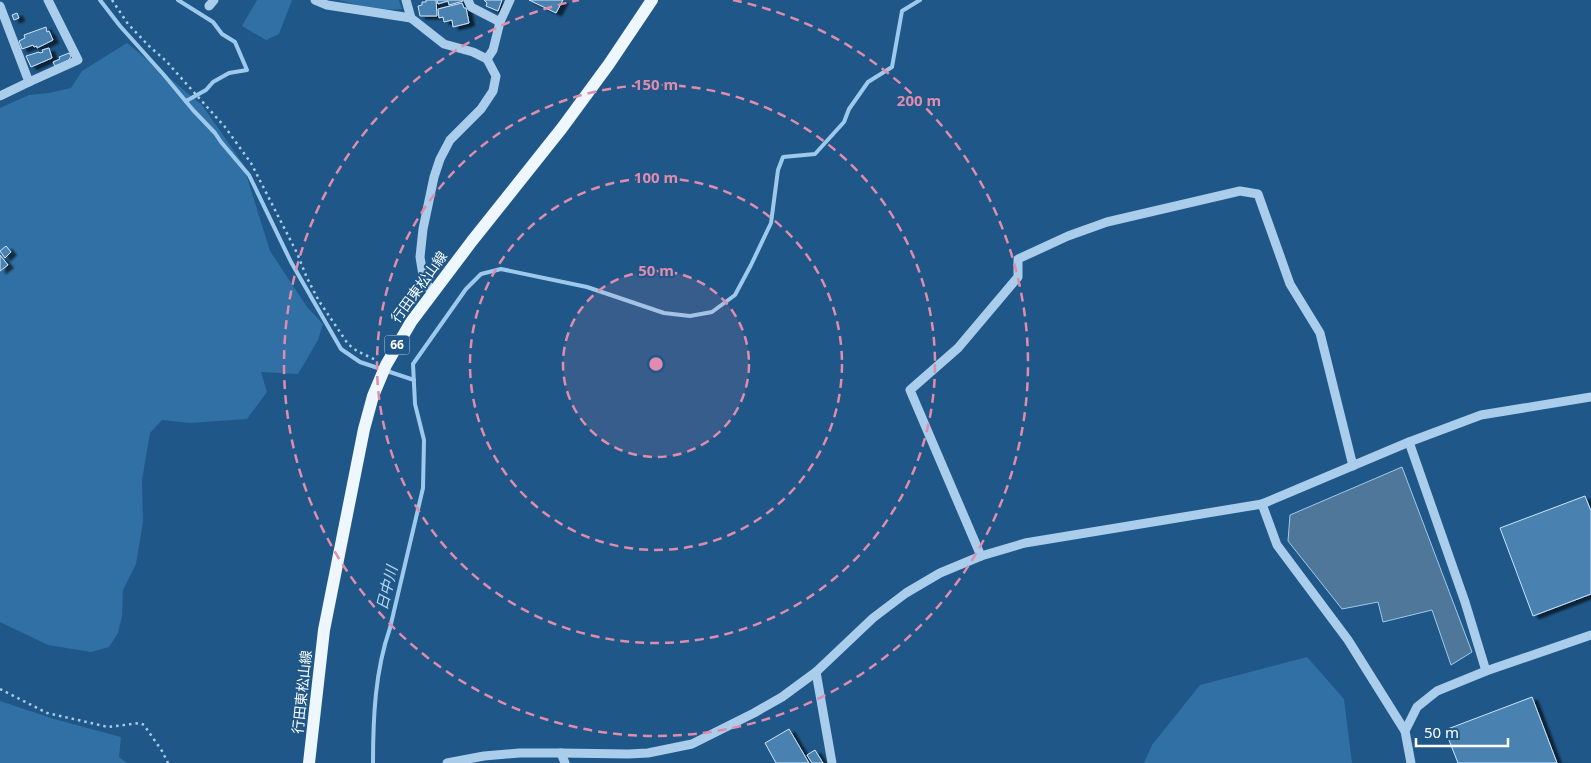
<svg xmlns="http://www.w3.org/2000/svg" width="1591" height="763" font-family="'Noto Sans','Noto Sans JP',sans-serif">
<defs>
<filter id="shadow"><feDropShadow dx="5.5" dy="3" stdDeviation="1" flood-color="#0009"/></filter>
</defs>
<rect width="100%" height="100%" fill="#1f5788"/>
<g fill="#3070a4">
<path d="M257,0H292L279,34L266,40L242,26Z"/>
<path d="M338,0H399L402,9C382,11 358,6 338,0Z"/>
<path d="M127,43L202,105L243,164L270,251L307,307L323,324L318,340L298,374L261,372L267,392L247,419L189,423L162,420L150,433L142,480L143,522L136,564L123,590L122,616L118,633L109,647L91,652L48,645L0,622V108L29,95L49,93L71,88L82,71Z"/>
<path d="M1307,657L1344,699L1352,763H1144L1152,745L1200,685Z"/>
<path d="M0,701L54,719L121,737L119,757L127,763H0Z"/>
</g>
<path fill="#4f779a" stroke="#9dcaec" d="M1402,467L1472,652L1451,665L1432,610L1383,622L1378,602L1342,609L1288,541L1290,515Z"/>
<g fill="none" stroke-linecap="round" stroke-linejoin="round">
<g stroke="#9dcaec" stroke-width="4">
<path d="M100,0L120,26L164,75L193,110L215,133L221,142L249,175L291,262L341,349L360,362L414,380"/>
<path d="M178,0L213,22L222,34L235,42L247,70L229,73L213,82L206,90L186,101"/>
<path d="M373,763C373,718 375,671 390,628L423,488L424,440L415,404L413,364L466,289L481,274L501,269L587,287L664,313L690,316L712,312L735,295L751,265L771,223L778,170L783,157L815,154L844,122L849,109L868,82L892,67L902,11L920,0"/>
</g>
</g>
<g fill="#4881b1" stroke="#cee5f8" filter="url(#shadow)">
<path d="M426,0H436L437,16H420L418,6L422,5V2H426Z"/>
<path d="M437,0H463V1L449,5L448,1L438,4Z"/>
<path d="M484,0H502L498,11L486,6L487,3Z"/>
<path d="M529,0H563L556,13Z"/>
<path d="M462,3L464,8H466L469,23L453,27L452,20L444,22L443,17L439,18L438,9Z"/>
<path d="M17,13L19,18L14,20L12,15Z"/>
<path d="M46,27L47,32L49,31L53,40L37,48V46L34,47L33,45L22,49L19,41L25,38L24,35Z"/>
<path d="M49,48L52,58L31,67L26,56L39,52L40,53L43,52L42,50Z"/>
<path d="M69,53L71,56L69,60L55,66L53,62L60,59L59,57Z"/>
<path d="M6,246L11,252L5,258L0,251Z"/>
<path d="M0,255L8,265L0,271Z"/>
<path d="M1585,496L1591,511V594L1533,616L1500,528Z"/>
<path d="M1532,697L1557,763H1458L1445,730Z"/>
<path d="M789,729L809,763H776L765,743Z"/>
<path d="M815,750L823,763H812L807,755Z"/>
</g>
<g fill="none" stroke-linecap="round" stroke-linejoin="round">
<g stroke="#aacdeb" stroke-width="2.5" stroke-dasharray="2.5 4" stroke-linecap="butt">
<path d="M112,0L128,24L149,46L166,61L225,127L251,163L297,253L307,278L319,301L348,344L357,351L376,360"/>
<path d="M0,689L47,713L91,723L108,727L140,723L144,725L162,751L168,763"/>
</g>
<g stroke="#aacdeb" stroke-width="9">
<path d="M315,0L327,5L411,18L444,44L473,52L487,59L496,76L493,91L481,109L450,140L440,159L434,177L423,229L420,257L423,275L432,294"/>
<path d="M406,0L411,18"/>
<path d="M468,0L471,7L500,22"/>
<path d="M0,6L29,82L0,96"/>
<path d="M209,6L214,0"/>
<path d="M487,59L493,50L500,22L510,0"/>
<path d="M29,82L78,60L48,0"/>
<path d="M1409,442L1465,602L1486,671"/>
<path d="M1262,504L1277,545L1348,640L1405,731L1411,763"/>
<path d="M981,556L910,390L958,348L1018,277V259L1068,236L1107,222L1240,191L1258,194L1290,284L1320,333L1353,466"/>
<path d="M816,672L832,763"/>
<path d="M1405,731L1417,707L1437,691L1486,671L1591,635"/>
<path d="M561,753L565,763"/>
<path d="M447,763L484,756L519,753H561L628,754L648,753L692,744L754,713L782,697L816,672L873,618L906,593L940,573L981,556L1025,543L1262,504L1409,442L1481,415L1591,397"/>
</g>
<path stroke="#eef6fe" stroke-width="12" d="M309,763L324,630L364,429L373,396L386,365L411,322L472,241L562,128L609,64L652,0"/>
</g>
<circle cx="656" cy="364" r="93" fill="#e08cad" fill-opacity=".12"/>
<g fill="none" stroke="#e08cad" stroke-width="2.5" stroke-dasharray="9 6">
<circle cx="656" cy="364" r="93"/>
<circle cx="656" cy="364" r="186"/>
<circle cx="656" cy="364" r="279"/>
<path d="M733 0A372 372 0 1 1 579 0"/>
</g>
<g text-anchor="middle" stroke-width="4" stroke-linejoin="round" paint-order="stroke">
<rect fill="#1f5788" stroke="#bccddb" stroke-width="1" x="384.5" y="335.5" width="25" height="19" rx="4"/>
<g font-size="12" font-weight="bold" fill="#fff">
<text x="397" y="349">66</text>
</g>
<g font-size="14" fill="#fff" stroke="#1f5788">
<text transform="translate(419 287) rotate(-54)" y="5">行田東松山線</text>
<text transform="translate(302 692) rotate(-84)" y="5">行田東松山線</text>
</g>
<g font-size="15" font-style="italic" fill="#b5d7f2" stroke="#1f5788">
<text transform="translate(387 588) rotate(-76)" y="5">日中川</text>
</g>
</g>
<circle cx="656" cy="364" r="8" fill="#e08cad" stroke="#1f5788" stroke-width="2.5"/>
<g font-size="15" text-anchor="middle" font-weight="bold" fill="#e08cad" stroke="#1f5788" stroke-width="4" stroke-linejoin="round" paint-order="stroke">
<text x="656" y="90">150 m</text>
<text x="919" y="106">200 m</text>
<text x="656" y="183">100 m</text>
<text x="656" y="276">50 m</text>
</g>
<path d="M1416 738v8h92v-8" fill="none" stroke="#ffffff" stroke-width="2.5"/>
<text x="1424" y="738" font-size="15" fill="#ffffff" stroke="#1f5788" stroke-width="4" paint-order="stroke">50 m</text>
</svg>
